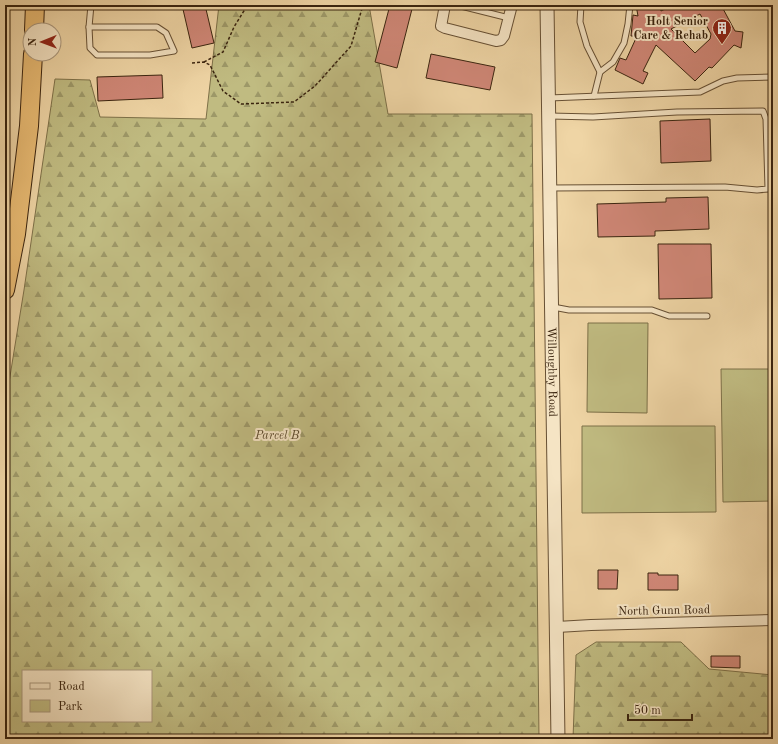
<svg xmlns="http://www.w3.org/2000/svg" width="778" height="744" font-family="'Old Standard TT',serif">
<defs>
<pattern id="forest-firs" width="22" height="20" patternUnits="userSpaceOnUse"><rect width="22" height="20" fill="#c0bb81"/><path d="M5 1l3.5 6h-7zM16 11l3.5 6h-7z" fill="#9d9868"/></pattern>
</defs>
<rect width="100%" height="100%" fill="#efd5a5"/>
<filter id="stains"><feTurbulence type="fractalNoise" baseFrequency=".005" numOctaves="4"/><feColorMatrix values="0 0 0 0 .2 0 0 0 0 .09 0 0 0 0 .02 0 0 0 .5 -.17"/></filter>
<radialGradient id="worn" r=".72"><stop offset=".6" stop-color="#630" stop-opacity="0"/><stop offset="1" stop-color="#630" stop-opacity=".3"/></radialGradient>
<g fill="#c0bb81" stroke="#7d7048">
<path d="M588,323H648L647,413L587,412Z"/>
<path d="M721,369H773V501L723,502Z"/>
<path d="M582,426H715L716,512L582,513Z"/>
</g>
<g fill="url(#forest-firs)" stroke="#7d7048" fill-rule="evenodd">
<path d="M219,5H369L388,114H532L539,739H5V407L24,290L55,79L90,80L100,117L206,119ZM23,671H151V721H23Z"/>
<path d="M596,642H681L709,669L773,675V739H573L576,655Z"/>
</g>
<g fill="#d08777" stroke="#3a240f" fill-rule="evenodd">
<path d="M182,5H205L214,43L192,48Z"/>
<path d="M390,5H413L397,68L375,62Z"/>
<path d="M636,5H660L661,11L673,5H721L735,31L743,32L741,48L734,45L712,68L709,67L695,81L656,45L643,71L648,73L643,84L615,70L620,58L626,60L637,36H631L633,15L638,16ZM700,14L711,34L710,39L695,53L671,29Z"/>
<path d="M431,54L495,67L490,90L426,78Z"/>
<path d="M162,75L163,98L98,101L97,77Z"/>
<path d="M710,119L711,161L661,163L660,121Z"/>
<path d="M708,197L709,229L655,231V236L598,237L597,204L666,202V198Z"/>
<path d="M658,244H711L712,298L659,299Z"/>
<path d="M598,570H618L617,589H598Z"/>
<path d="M648,573H658V575H678V590H648Z"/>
<path d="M711,656H740V668L711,667Z"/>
</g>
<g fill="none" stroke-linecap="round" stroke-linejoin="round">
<defs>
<g id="service">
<path d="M457,5L509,18"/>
<path d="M581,5L580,22L587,46L600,72"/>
<path d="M89,27H157L166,33L174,51L150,55H97L90,48Z"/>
<path d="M89,27L91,5"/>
<path d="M594,96L600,72L613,62L624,43L628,24L630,5"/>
<path d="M549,98L700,92L723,81L737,78L773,77"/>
<path d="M550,116L593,117L677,112L763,111L766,119L768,189L757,190L725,187L550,188"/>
<path d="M553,307L569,310H652L669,316H707"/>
</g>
<g id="minor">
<path d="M445,5L442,21L441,26L445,28L496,41L501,40L504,36L512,5"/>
<path d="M557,627L591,625L773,620"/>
</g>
<g id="tertiary">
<path id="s1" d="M547,5L558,739"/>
</g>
<g id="motorway">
<path d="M34,30L35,5"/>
<path d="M5,290L16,234L29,126L33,54"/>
</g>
</defs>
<use href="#service" stroke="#675034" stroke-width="7"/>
<use href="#minor" stroke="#675034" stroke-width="12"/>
<use href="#tertiary" stroke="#675034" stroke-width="15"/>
<use href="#motorway" stroke="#3a240f" stroke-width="20"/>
<g stroke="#3a240f" stroke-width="1.5" stroke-dasharray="3 2" stroke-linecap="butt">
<path d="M204,62L223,52L234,27L247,6L249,5"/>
<path d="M192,63L204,62L210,65L223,91L241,104L294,102L315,86L351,46L363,5"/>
</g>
<use href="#service" stroke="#f5e4c4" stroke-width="5"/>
<use href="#minor" stroke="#f5e4c4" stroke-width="10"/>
<use href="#tertiary" stroke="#f5e4c4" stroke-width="13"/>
<use href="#motorway" stroke="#e8ba72" stroke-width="18"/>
</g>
<defs>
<symbol id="building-pin" viewBox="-11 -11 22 30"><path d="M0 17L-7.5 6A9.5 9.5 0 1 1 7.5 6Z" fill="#8f2418" stroke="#f5e4c4"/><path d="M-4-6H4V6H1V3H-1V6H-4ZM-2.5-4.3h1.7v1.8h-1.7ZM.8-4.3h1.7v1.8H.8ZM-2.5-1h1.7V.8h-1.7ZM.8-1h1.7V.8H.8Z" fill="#fff"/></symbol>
</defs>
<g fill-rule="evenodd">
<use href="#building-pin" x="711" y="17" width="22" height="30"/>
</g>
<g text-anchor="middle" stroke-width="4" stroke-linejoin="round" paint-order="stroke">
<g font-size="12" font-weight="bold" fill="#3a240f" stroke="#f5e4c4" text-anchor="end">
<text x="708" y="25">Holt Senior<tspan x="708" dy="14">Care &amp; Rehab</tspan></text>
</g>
<g font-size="12" fill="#3a240f" stroke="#f5e4c4">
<text dy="4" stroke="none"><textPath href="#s1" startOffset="367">Willoughby Road</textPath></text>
<text transform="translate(664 610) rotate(-1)" y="4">North Gunn Road</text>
</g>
<g font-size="12" font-style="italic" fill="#5c4a2c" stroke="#f5e4c4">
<text x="277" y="439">Parcel B</text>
</g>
</g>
<rect width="778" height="744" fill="none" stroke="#efd5a5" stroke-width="20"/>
<rect x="6" y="6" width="766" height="732" fill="none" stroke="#3a240f" stroke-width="2"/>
<rect x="10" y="10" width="758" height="724" fill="none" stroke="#3a240f"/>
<rect x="22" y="670" width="130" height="52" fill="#f5e4c4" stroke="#aa977c"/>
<rect x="30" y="683" width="20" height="6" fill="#f5e4c4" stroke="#aa977c"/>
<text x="58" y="690" font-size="12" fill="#3a240f">Road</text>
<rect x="30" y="700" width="20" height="12" fill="#c0bb81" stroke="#aa977c"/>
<text x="58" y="710" font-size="12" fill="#3a240f">Park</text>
<g transform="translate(42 42) rotate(269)"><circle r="19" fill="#f5e4c4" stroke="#aa977c"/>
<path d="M0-3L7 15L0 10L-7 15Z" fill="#8f2418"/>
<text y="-6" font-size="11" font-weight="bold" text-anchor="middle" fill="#3a240f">N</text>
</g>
<path d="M628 714v6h64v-6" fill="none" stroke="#3a240f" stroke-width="2"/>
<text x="634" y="714" font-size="12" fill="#3a240f" stroke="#f5e4c4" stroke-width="3" paint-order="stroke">50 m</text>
<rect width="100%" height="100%" filter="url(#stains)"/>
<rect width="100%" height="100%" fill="url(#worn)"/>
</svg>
